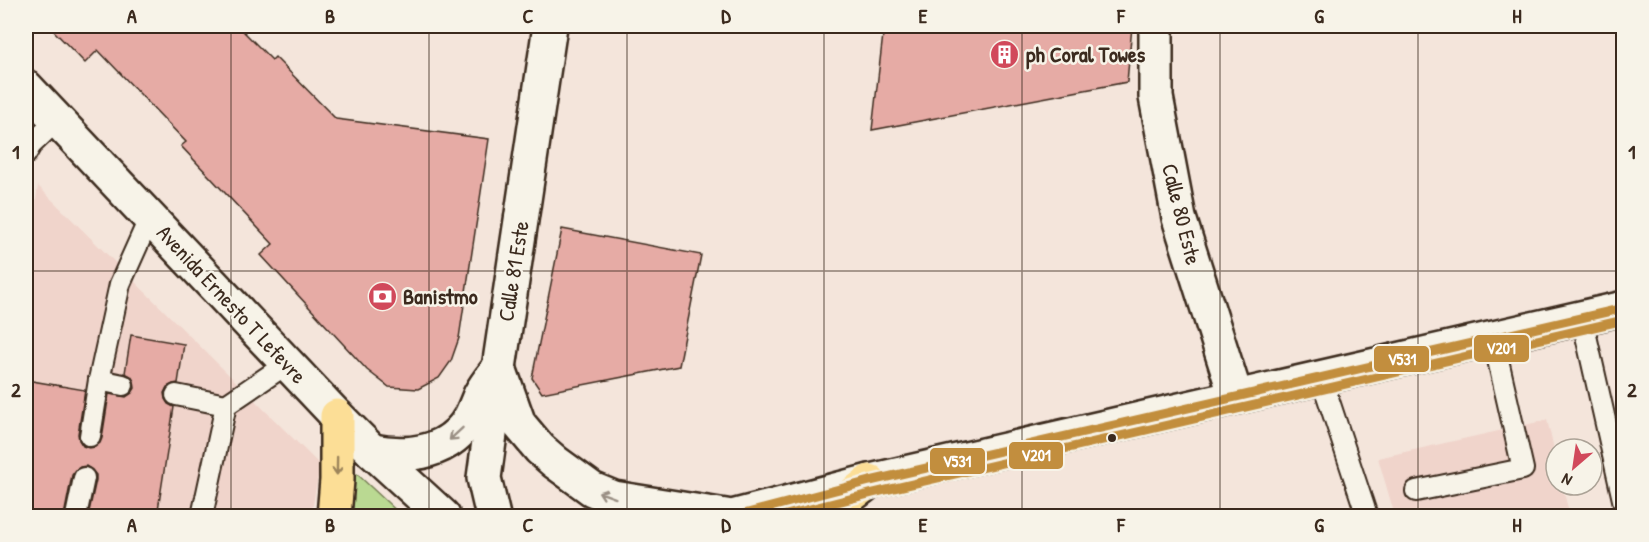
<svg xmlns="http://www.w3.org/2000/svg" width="1649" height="542" font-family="'Patrick Hand',sans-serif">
<rect width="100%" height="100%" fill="#f4e5db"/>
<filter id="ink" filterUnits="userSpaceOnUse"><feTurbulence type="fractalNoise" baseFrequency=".0167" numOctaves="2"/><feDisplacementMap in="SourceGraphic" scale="12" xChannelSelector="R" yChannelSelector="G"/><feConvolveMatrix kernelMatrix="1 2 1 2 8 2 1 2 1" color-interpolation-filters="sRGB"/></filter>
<g filter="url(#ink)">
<g fill="#f0d4cb">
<path d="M38,186L320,465L311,516H26V267Z"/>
<path d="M1547,420L1556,457V485H1562L1570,516H1395L1378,458Z"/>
</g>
<path fill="#bad992" stroke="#7a8258" stroke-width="1.5" d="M357,474L402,516H346L348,481Z"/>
<g fill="#e6aba5" stroke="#3b2a1e" stroke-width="1.5">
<path d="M49,26H238L272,60L275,57L336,119L489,139L459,338L451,361L439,378L418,389L389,387L367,370L261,255L273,244L181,146L186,142L98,50L85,63Z"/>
<path d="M884,26H1132L1127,82L872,130Z"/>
<path d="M562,229L701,255L679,366L542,393L532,378Z"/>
<path d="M131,335L184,344L178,383L173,384L167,387L164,393L165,399L168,404L174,407L157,516H88L96,480V475L92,470L86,466L80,467L76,470L72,475L64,516H40L26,514V380L85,390L78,434L79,440L83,446L89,448L95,447L100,443L102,438L109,394L126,397L132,393L135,388L134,381L131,376L125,373Z"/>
</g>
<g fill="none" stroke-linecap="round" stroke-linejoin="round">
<defs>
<g id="service">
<path d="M26,154L31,145L57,120"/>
<path d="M1582,318L1624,504"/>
<path d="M1321,377L1367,516"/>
<path d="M99,380L123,385"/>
<path d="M176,395L226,405"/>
<path d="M90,436L99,380L120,284L150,217"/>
<path d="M1416,491L1523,469L1493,338"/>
<path d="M76,516L84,478"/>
<path d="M202,516L226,405L288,363"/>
</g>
<path id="minor" d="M1156,26V97L1179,218L1236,397"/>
<path id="tertiary" d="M493,516L484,478L499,368L550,26"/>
<g id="secondary">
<path d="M26,87L337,416L372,451L443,516"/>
<path d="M499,368L519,424L540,449L555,462L592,489L614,498L726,516"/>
<path d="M372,451C410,458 451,453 471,416C474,410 477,402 480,395C485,385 492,377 499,368"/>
<path d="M736,516L870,481L1624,308"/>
</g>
<g id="primary">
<path d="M334,516L337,480V416"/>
<path d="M824,516L870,481"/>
</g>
</defs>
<use href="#service" stroke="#3b2a1e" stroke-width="24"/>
<use href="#minor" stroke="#3b2a1e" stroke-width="38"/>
<use href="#tertiary" stroke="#3b2a1e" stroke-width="38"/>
<use href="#secondary" stroke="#3b2a1e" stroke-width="38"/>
<use href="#primary" stroke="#3b2a1e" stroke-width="38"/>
<use href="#service" stroke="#f7f3e8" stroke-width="20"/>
<use href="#minor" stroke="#f7f3e8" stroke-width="33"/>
<use href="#tertiary" stroke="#f7f3e8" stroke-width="33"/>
<use href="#secondary" stroke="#f7f3e8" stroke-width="33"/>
<use href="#primary" stroke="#fcde96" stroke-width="33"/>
<defs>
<path id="bus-1" d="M736,516L870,481L1624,308"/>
<path id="bus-2" d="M782,516L873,493L1624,320"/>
</defs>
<use href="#bus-1" stroke="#f7f3e8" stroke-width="14"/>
<use href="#bus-2" stroke="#f7f3e8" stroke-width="14"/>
<use href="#bus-1" stroke="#c28e3e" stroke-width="9"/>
<use href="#bus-2" stroke="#c28e3e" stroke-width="9"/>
</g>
<defs><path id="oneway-shaft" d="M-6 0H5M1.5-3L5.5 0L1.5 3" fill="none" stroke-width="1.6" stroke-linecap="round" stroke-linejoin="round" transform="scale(1.5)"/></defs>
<g stroke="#998e83">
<use href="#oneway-shaft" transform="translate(456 434) rotate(137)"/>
<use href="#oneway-shaft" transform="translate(607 495) rotate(-160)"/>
</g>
<use stroke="#9c845a" href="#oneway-shaft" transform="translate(337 466) rotate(91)"/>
</g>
<path fill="none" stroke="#3b2a1e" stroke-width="1.5" stroke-opacity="0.55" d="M231,26V516M429,26V516M627,26V516M824,26V516M1022,26V516M1220,26V516M1418,26V516M26,271H1624"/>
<defs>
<symbol id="building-disc" viewBox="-11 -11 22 22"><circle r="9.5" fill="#d1495b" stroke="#f7f3e8"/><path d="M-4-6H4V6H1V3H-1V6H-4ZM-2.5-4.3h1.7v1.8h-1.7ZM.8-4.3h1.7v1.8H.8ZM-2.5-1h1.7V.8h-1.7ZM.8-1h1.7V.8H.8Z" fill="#fff"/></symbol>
<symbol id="bank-disc" viewBox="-11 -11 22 22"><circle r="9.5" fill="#d1495b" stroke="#f7f3e8"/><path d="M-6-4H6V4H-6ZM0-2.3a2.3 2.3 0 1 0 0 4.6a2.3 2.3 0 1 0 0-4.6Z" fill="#fff"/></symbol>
</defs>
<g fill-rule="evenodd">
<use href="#building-disc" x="988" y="38" width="33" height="33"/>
<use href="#bank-disc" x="366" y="280" width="33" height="33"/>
</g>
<circle fill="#3b2a1e" stroke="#f7f3e8" stroke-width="2" cx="1112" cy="438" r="5"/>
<g text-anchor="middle" stroke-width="5" stroke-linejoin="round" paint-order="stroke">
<g font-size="22" font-weight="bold" fill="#3b2a1e" stroke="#f7f3e8" text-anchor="start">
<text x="1026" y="62">ph Coral Towes</text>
<text x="403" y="304">Banistmo</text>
</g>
<g font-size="22" fill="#3b2a1e" stroke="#f7f3e8">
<text transform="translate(1182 214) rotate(76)" y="8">Calle 80 Este</text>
<text transform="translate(513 271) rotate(-81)" y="8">Calle 81 Este</text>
<text transform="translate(232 304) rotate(47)" y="8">Avenida Ernesto T Lefevre</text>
</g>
</g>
<g stroke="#f7f3e8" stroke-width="2">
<rect x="1473" y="334" width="57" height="29" rx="6" fill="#c28e3e"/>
<rect x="1373" y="345" width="57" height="28" rx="6" fill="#c28e3e"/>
<rect x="1008" y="441" width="56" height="29" rx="6" fill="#c28e3e"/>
<rect x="929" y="447" width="57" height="28" rx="6" fill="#c28e3e"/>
</g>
<g font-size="16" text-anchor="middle" font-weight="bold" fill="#fff">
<text x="1501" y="354">V201</text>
<text x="1402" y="365">V531</text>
<text x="1036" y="461">V201</text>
<text x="957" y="467">V531</text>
</g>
<rect width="1649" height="542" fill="none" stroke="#f7f3e8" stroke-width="66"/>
<g transform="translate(1574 467) rotate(209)"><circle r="28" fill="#f7f3e8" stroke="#aca397" stroke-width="1.5"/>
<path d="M0-4.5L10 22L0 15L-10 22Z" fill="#d1495b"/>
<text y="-9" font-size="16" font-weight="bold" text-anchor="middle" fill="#3b2a1e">N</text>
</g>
<rect x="33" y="33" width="1583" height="476" fill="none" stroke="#3b2a1e" stroke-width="2"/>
<g font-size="20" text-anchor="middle" font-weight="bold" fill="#3b2a1e">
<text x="132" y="23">A</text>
<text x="330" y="23">B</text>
<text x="528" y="23">C</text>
<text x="726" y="23">D</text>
<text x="923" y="23">E</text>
<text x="1121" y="23">F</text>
<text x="1319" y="23">G</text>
<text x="1517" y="23">H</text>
<text x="16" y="159">1</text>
<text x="1632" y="159">1</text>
<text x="16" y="397">2</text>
<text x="1632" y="397">2</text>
<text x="132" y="532">A</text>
<text x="330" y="532">B</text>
<text x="528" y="532">C</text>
<text x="726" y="532">D</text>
<text x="923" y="532">E</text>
<text x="1121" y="532">F</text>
<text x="1319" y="532">G</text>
<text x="1517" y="532">H</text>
</g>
</svg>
